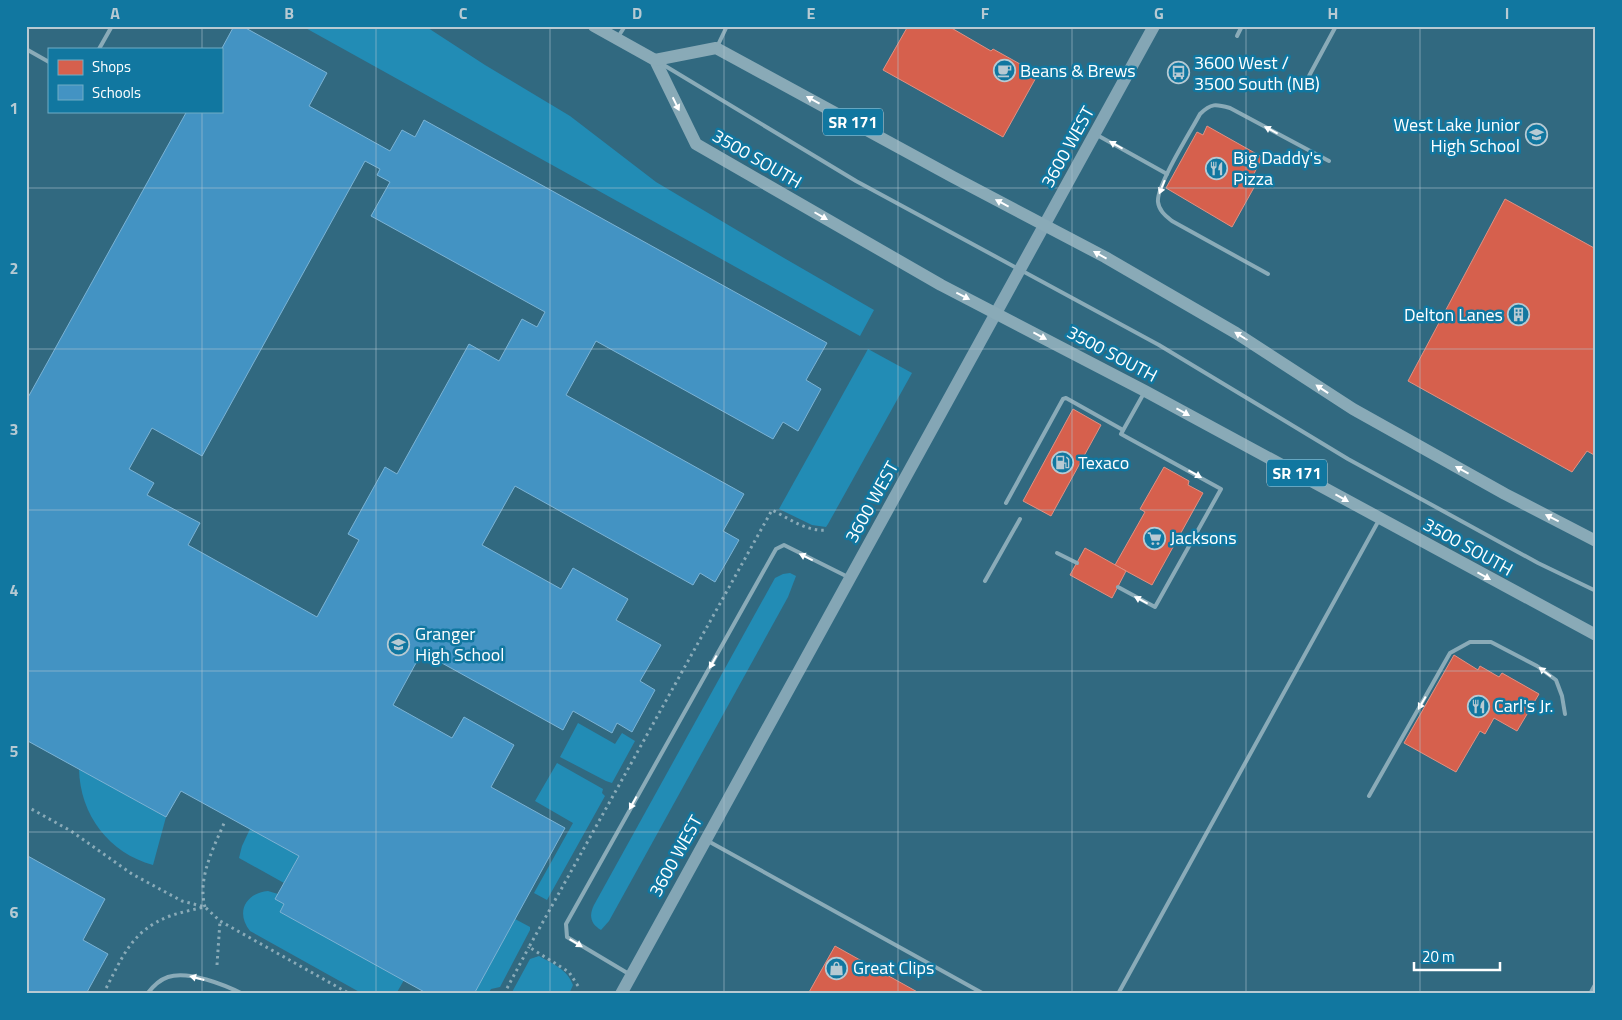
<svg xmlns="http://www.w3.org/2000/svg" width="1622" height="1020" font-family="'Titillium Web',sans-serif">
<rect width="100%" height="100%" fill="#316980"/>
<g fill="#228cb5">
<path d="M302,26H425L485,65L570,116L656,182L784,258L874,310L860,336Z"/>
<path d="M868,349L912,373L828,524L826,527L812,525L779,509Z"/>
<path d="M790,573L796,576L788,597L609,921L601,930C590,924 589,915 594,905L775,578L783,574Z"/>
<path d="M578,723L615,744L622,733L635,741L612,783L606,781L560,757Z"/>
<path d="M557,763L603,789L602,793L605,796L547,900L534,893L573,823L535,801Z"/>
<path d="M79,769L166,817L153,865C109,853 80,815 79,769Z"/>
<path d="M250,829L299,856L284,883L239,858L242,846Z"/>
<path d="M268,891L278,894L275,899L284,904L280,912L404,980L396,994H363L250,931C235,912 246,893 268,891Z"/>
<path d="M515,919L530,927V930L500,987L491,989L488,994H474Z"/>
<path d="M539,956C553,964 567,969 573,985L569,994H511L530,959Z"/>
</g>
<g fill="#d6604d" stroke="#e29082">
<path d="M908,26H948L991,51L993,49L1038,74L1003,137L883,70Z"/>
<path d="M1207,126L1262,157L1252,178L1257,182L1232,227L1166,188L1197,132L1203,135Z"/>
<path d="M1505,199L1596,249V456L1587,451L1572,472L1408,381Z"/>
<path d="M1073,409L1101,425L1051,516L1023,501Z"/>
<path d="M1164,467L1189,481L1188,485L1203,493L1152,585L1115,565L1145,512L1140,509Z"/>
<path d="M1085,548L1126,571L1112,598L1070,575Z"/>
<path d="M1454,655L1478,670L1480,666L1499,677L1502,673L1539,694L1517,731L1494,718L1485,734L1480,731L1456,772L1404,743Z"/>
<path d="M835,946L921,994H808Z"/>
</g>
<g fill="#4393c3" stroke="#7bb3d5" fill-rule="evenodd">
<path d="M234,26H242L327,73L309,106L390,151L402,130L415,137L424,120L827,343L806,380L821,389L798,431L783,422L773,439L596,341L566,395L744,494L723,531L739,540L715,582L700,573L693,585L515,486L482,545L561,589L573,568L628,599L616,620L661,645L640,681L655,690L632,732L617,723L612,733L573,711L563,730L422,652L393,705L452,738L464,717L514,745L491,787L565,828L474,994H428L280,912L284,904L275,899L299,856L181,791L166,817L26,740V401L187,111H221V50ZM365,161L380,169L377,175L390,182L371,216L545,312L537,327L522,319L499,361L469,344L397,474L385,467L348,534L359,540L317,617L188,545L200,523L147,495L154,483L129,469L152,428L202,456Z"/>
<path d="M26,855L105,899L83,940L108,954L86,994H26Z"/>
</g>
<g fill="none" stroke-linecap="round" stroke-linejoin="round">
<g stroke="#8aabb8" stroke-width="3" stroke-dasharray="2.5 4" stroke-linecap="butt">
<path d="M26,806L71,831L132,874L182,901L205,907L220,921L350,994"/>
<path d="M205,907C197,878 214,847 225,821"/>
<path d="M217,965L220,921"/>
<path d="M578,986L569,972L529,947L772,510C790,519 807,532 827,530"/>
<path d="M103,994C122,959 130,931 170,916C181,912 193,910 204,907"/>
<path d="M504,994L529,947"/>
</g>
<g stroke="#8aabb8" stroke-width="4">
<path d="M1237,36L1242,26"/>
<path d="M618,37L625,26"/>
<path d="M717,47L727,26"/>
<path d="M26,49L49,62"/>
<path d="M99,49L112,26"/>
<path d="M662,64L856,181L1159,345L1348,459L1538,563L1596,591"/>
<path d="M1309,76L1336,26"/>
<path d="M1097,135L1167,174"/>
<path d="M1268,274L1172,221C1166,216 1159,211 1158,202C1156,186 1191,131 1200,114C1211,103 1216,104 1230,108L1329,161"/>
<path d="M1006,503L1063,399L1066,398L1123,430"/>
<path d="M1057,553L1077,563"/>
<path d="M985,581L1020,519"/>
<path d="M1118,587L1155,607L1221,489L1121,434L1144,393"/>
<path d="M1369,796L1450,653L1470,642H1491L1537,666L1556,680L1562,696L1565,714"/>
<path d="M708,841L984,994"/>
<path d="M629,974L567,937L566,924L776,549L784,545L848,577"/>
<path d="M147,994C153,986 159,980 168,977C188,970 225,985 243,994"/>
<path d="M1118,994L1379,520"/>
<path d="M1590,994L1596,983"/>
</g>
<path stroke="#84a6b5" stroke-width="12" d="M621,994L1154,26"/>
<g stroke="#89aab7" stroke-width="12">
<path d="M594,26L655,60L696,144L941,285L1145,391L1596,635"/>
<path d="M655,60L716,48L953,177L1105,257L1236,333L1353,409L1505,494L1596,541"/>
</g>
</g>
<defs><path id="oneway-solid" d="M-6-.8H1V-3.2L6.5 0L1 3.2V.8H-6Z" transform="scale(1.25)"/></defs>
<g fill="#fff">
<use href="#oneway-solid" transform="translate(813 100) rotate(-151)"/>
<use href="#oneway-solid" transform="translate(676 104) rotate(64)"/>
<use href="#oneway-solid" transform="translate(1271 130) rotate(-152)"/>
<use href="#oneway-solid" transform="translate(1116 145) rotate(-151)"/>
<use href="#oneway-solid" transform="translate(1162 187) rotate(112)"/>
<use href="#oneway-solid" transform="translate(1002 203) rotate(-152)"/>
<use href="#oneway-solid" transform="translate(821 216) rotate(30)"/>
<use href="#oneway-solid" transform="translate(1100 255) rotate(-151)"/>
<use href="#oneway-solid" transform="translate(963 296) rotate(27)"/>
<use href="#oneway-solid" transform="translate(1040 336) rotate(28)"/>
<use href="#oneway-solid" transform="translate(1241 336) rotate(-148)"/>
<use href="#oneway-solid" transform="translate(1322 389) rotate(-146)"/>
<use href="#oneway-solid" transform="translate(1183 412) rotate(29)"/>
<use href="#oneway-solid" transform="translate(1462 470) rotate(-151)"/>
<use href="#oneway-solid" transform="translate(1195 474) rotate(29)"/>
<use href="#oneway-solid" transform="translate(1342 498) rotate(29)"/>
<use href="#oneway-solid" transform="translate(1552 518) rotate(-153)"/>
<use href="#oneway-solid" transform="translate(806 557) rotate(-154)"/>
<use href="#oneway-solid" transform="translate(1484 576) rotate(29)"/>
<use href="#oneway-solid" transform="translate(1141 600) rotate(-152)"/>
<use href="#oneway-solid" transform="translate(713 662) rotate(119)"/>
<use href="#oneway-solid" transform="translate(1545 672) rotate(-143)"/>
<use href="#oneway-solid" transform="translate(1422 703) rotate(120)"/>
<use href="#oneway-solid" transform="translate(633 803) rotate(119)"/>
<use href="#oneway-solid" transform="translate(576 943) rotate(31)"/>
<use href="#oneway-solid" transform="translate(197 978) rotate(-165)"/>
</g>
<path fill="none" stroke="#b7cad3" stroke-width="1" stroke-opacity="0.55" d="M202,26V49M376,26V994M550,26V994M724,26V994M898,26V994M1072,26V994M1246,26V994M1420,26V994M202,111V994M26,188H1596M26,349H1596M26,510H1596M26,671H1596M26,832H1596"/>
<defs>
<symbol id="cafe-ring" viewBox="-11 -11 22 22"><circle r="9.5" fill="#1177a0" stroke="#b7cad3" stroke-width="1.5"/><path d="M-5.5-4.5H6V0H3Q3 3.5 0 3.5H-2.5Q-5.5 3.5-5.5 0ZM3-3.2v2h1.7v-2ZM-6 4.5H4V6H-6Z" fill="#b7cad3"/></symbol>
<symbol id="bus-ring" viewBox="-11 -11 22 22"><circle r="9.5" fill="#1177a0" stroke="#b7cad3" stroke-width="1.5"/><path d="M-5-6H5V4H4V6H2V4H-2V6H-4V4H-5ZM-3.5-4V0h7V-4ZM-3.5 1.2v1.5H-2V1.2ZM2 1.2v1.5H3.5V1.2Z" fill="#b7cad3"/></symbol>
<symbol id="school-ring" viewBox="-11 -11 22 22"><circle r="9.5" fill="#1177a0" stroke="#b7cad3" stroke-width="1.5"/><path d="M0-5L7-2L0 1L-7-2ZM-4 1L0 2.5L4 1V4Q0 6-4 4Z" fill="#b7cad3"/></symbol>
<symbol id="restaurant-ring" viewBox="-11 -11 22 22"><circle r="9.5" fill="#1177a0" stroke="#b7cad3" stroke-width="1.5"/><path d="M-5-6h1v4h1v-4h1v4h1v-4h1v5L-1.5 .5V6h-2V.5L-5-1ZM5-6V6H3V1.5H1.5Q1.5-4 5-6Z" fill="#b7cad3"/></symbol>
<symbol id="building-ring" viewBox="-11 -11 22 22"><circle r="9.5" fill="#1177a0" stroke="#b7cad3" stroke-width="1.5"/><path d="M-4-6H4V6H1V3H-1V6H-4ZM-2.5-4.3h1.7v1.8h-1.7ZM.8-4.3h1.7v1.8H.8ZM-2.5-1h1.7V.8h-1.7ZM.8-1h1.7V.8H.8Z" fill="#b7cad3"/></symbol>
<symbol id="fuel-ring" viewBox="-11 -11 22 22"><circle r="9.5" fill="#1177a0" stroke="#b7cad3" stroke-width="1.5"/><path d="M-5.5-6h7V0h2V4h1.3V-2.5L3-4.5l.8-.8L6-3V5H2.5V1h-1V6h-7ZM-4.2-4.7v3.2H.2V-4.7Z" fill="#b7cad3"/></symbol>
<symbol id="supermarket-ring" viewBox="-11 -11 22 22"><circle r="9.5" fill="#1177a0" stroke="#b7cad3" stroke-width="1.5"/><path d="M-6-5.5h2.5l.6 2H6L4.5 2H-2.5L-4.4-4H-6ZM-1.5 3.2a1.3 1.3 0 1 0 .1 0ZM3 3.2a1.3 1.3 0 1 0 .1 0Z" fill="#b7cad3"/></symbol>
<symbol id="shop-ring" viewBox="-11 -11 22 22"><circle r="9.5" fill="#1177a0" stroke="#b7cad3" stroke-width="1.5"/><path d="M-5-2.5h2.3a2.7 3.5 0 0 1 5.4 0H5L5.5 6h-11ZM-1.5-2.5h3a1.5 2.3 0 0 0-3 0Z" fill="#b7cad3"/></symbol>
</defs>
<g fill-rule="evenodd">
<use href="#cafe-ring" x="992" y="58" width="25" height="25"/>
<use href="#bus-ring" x="1166" y="60" width="25" height="25"/>
<use href="#school-ring" x="1524" y="122" width="25" height="25"/>
<use href="#restaurant-ring" x="1204" y="156" width="25" height="25"/>
<use href="#building-ring" x="1506" y="302" width="25" height="25"/>
<use href="#fuel-ring" x="1050" y="450" width="25" height="25"/>
<use href="#supermarket-ring" x="1142" y="526" width="25" height="25"/>
<use href="#school-ring" x="386" y="632" width="25" height="25"/>
<use href="#restaurant-ring" x="1466" y="694" width="25" height="25"/>
<use href="#shop-ring" x="824" y="956" width="25" height="25"/>
</g>
<g text-anchor="middle" stroke-width="5" stroke-linejoin="round" paint-order="stroke">
<g fill="#1177a0" stroke="#b8d6e2" stroke-width="1">
<rect x="823" y="108.5" width="60" height="27" rx="4"/>
<rect x="1267" y="459.5" width="60" height="27" rx="4"/>
</g>
<g font-size="16" font-weight="bold" fill="#fff">
<text x="853" y="128">SR 171</text>
<text x="1297" y="479">SR 171</text>
</g>
<g font-size="18" fill="#fff" stroke="#1177a0" text-anchor="start">
<text x="1194" y="69">3600 West /<tspan x="1194" dy="21">3500 South (NB)</tspan></text>
<text x="1020" y="77">Beans &amp; Brews</text>
<text x="1520" y="131" text-anchor="end">West Lake Junior<tspan x="1520" dy="21">High School</tspan></text>
<text x="1233" y="164">Big Daddy's<tspan x="1233" dy="21">Pizza</tspan></text>
<text x="1503" y="321" text-anchor="end">Delton Lanes</text>
<text x="1078" y="469">Texaco</text>
<text x="1170" y="544">Jacksons</text>
<text x="415" y="640">Granger<tspan x="415" dy="21">High School</tspan></text>
<text x="1494" y="712">Carl's Jr.</text>
<text x="853" y="974">Great Clips</text>
</g>
<g font-size="18" fill="#fff" stroke="#1177a0">
<text transform="translate(1068 147) rotate(-61)" y="6">3600 WEST</text>
<text transform="translate(757 159) rotate(30)" y="6">3500 SOUTH</text>
<text transform="translate(1112 354) rotate(28)" y="6">3500 SOUTH</text>
<text transform="translate(872 502) rotate(-61)" y="6">3600 WEST</text>
<text transform="translate(1468 547) rotate(29)" y="6">3500 SOUTH</text>
<text transform="translate(676 856) rotate(-61)" y="6">3600 WEST</text>
</g>
</g>
<rect width="1622" height="1020" fill="none" stroke="#1177a0" stroke-width="55"/>
<rect x="48" y="48" width="175" height="65" fill="#1177a0" stroke="#70adc6"/>
<rect x="58" y="60" width="25" height="15" fill="#d6604d" stroke="#70adc6"/>
<text x="92" y="72" font-size="15" fill="#ffffff">Shops</text>
<rect x="58" y="85" width="25" height="15" fill="#4393c3" stroke="#70adc6"/>
<text x="92" y="98" font-size="15" fill="#ffffff">Schools</text>
<path d="M1414 962v8h86v-8" fill="none" stroke="#ffffff" stroke-width="2.5"/>
<text x="1422" y="962" font-size="15" fill="#ffffff" stroke="#1177a0" stroke-width="4" paint-order="stroke">20 m</text>
<rect x="28" y="28" width="1566" height="964" fill="none" stroke="#b7cad3" stroke-width="2"/>
<g font-size="16" text-anchor="middle" font-weight="bold" fill="#b7cad3">
<text x="115" y="19">A</text>
<text x="289" y="19">B</text>
<text x="463" y="19">C</text>
<text x="637" y="19">D</text>
<text x="811" y="19">E</text>
<text x="985" y="19">F</text>
<text x="1159" y="19">G</text>
<text x="1333" y="19">H</text>
<text x="1507" y="19">I</text>
<text x="14" y="114">1</text>
<text x="14" y="274">2</text>
<text x="14" y="435">3</text>
<text x="14" y="596">4</text>
<text x="14" y="757">5</text>
<text x="14" y="918">6</text>
</g>
</svg>
